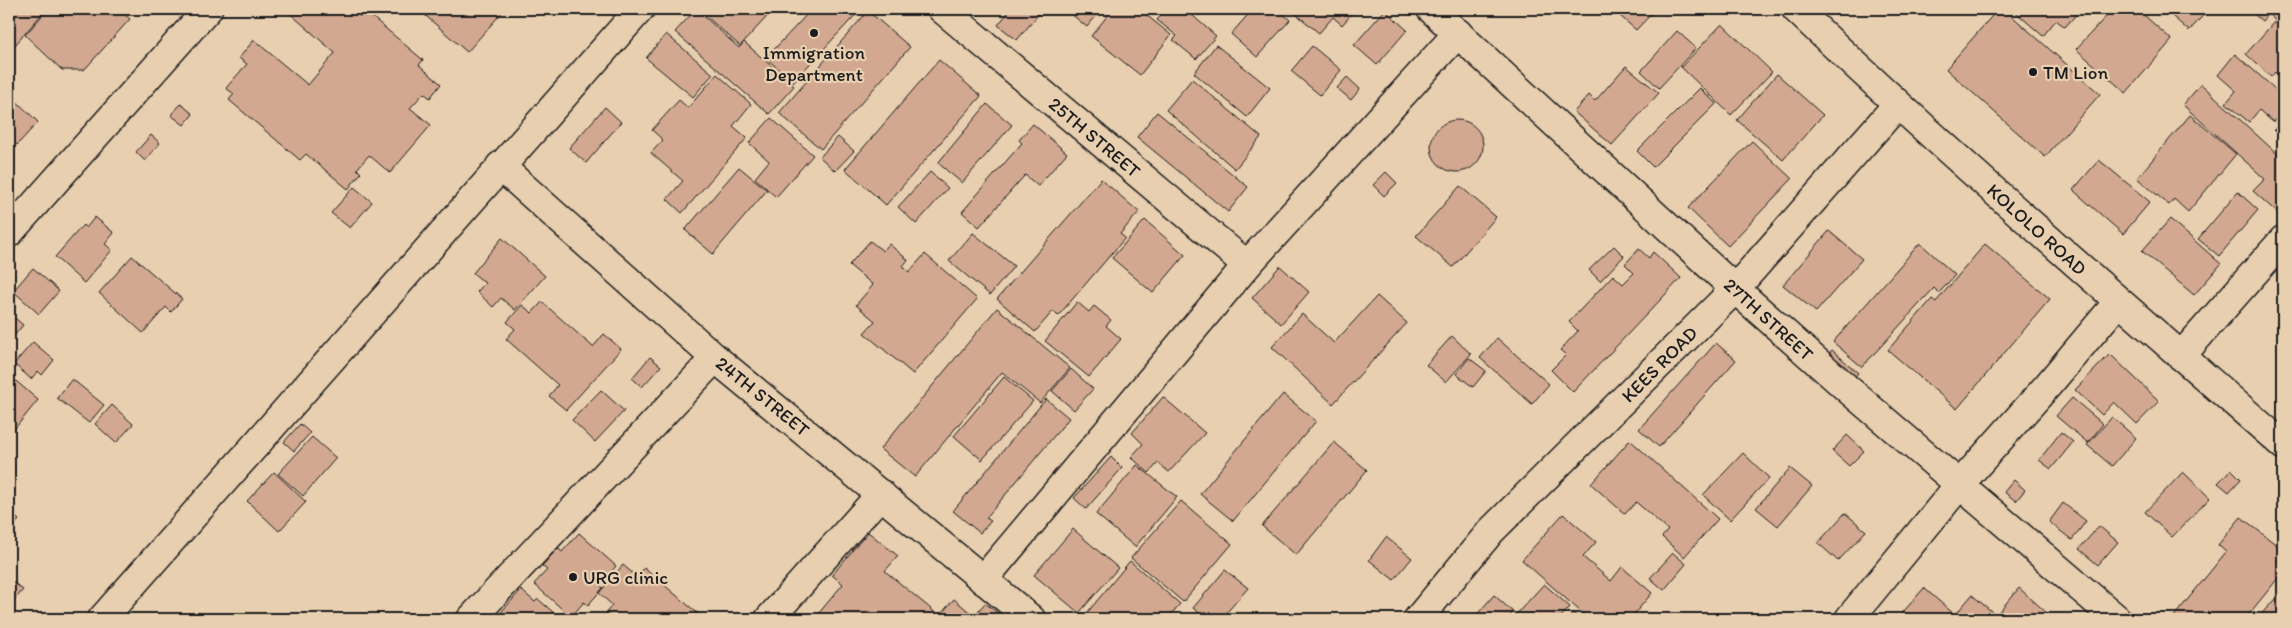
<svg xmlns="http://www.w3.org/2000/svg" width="2292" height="628" font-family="Itim,sans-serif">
<rect width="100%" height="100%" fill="#e7cfb0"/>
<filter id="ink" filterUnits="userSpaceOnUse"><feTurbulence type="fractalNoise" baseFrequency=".02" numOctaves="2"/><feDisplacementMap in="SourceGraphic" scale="10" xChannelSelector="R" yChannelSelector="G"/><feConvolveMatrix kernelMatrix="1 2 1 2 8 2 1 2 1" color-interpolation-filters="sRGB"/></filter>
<g filter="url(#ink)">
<g fill="#d3a890" stroke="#1c1c1c">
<path d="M9,9H46L9,52Z"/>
<path d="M48,9H118L130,19L84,70H62L25,35Z"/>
<path d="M285,9H351L360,16L365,11L423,60L419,65L441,84L430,98L424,93L410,108L431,125L390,173L369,155L357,169L361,173L348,189L306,154L300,160L229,100L234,94L226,88L247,64L239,58L254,40L308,85L335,53Z"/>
<path d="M418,9H505L467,52Z"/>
<path d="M696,9L739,48L744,42L794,86L769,114L675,32Z"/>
<path d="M698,9H774L740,46Z"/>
<path d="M812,9H861L793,82L766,58Z"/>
<path d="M1011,9H1043L1017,40L998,25Z"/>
<path d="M1065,9H1102L1087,27Z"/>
<path d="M1113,9H1139L1171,35L1140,75L1091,36Z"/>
<path d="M1167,9H1185L1216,36L1196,59L1173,40L1177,36L1157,20Z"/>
<path d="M1253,9H1277L1290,20L1257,57L1231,34Z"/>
<path d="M1290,9H1356L1342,25L1333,17L1319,33Z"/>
<path d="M1612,9H1656L1636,30Z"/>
<path d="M1998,9H2004L2100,94L2045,157L1946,69Z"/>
<path d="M2012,9H2081L2065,27L2056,20L2043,36Z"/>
<path d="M2113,9H2137L2172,40L2126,93L2076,49Z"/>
<path d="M2164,9H2209L2189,31Z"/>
<path d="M2248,9H2283V27L2268,14L2262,21Z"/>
<path d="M1385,10L1407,30L1377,65L1354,45Z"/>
<path d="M868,11L910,47L821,149L779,113Z"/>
<path d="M2274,22L2283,30V80L2275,72L2271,77L2246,54Z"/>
<path d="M1722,24L1772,72L1731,115L1681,67Z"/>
<path d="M1677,31L1696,48L1659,88L1641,71Z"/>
<path d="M666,34L713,74L693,97L646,58Z"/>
<path d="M1216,45L1270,88L1247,117L1194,73Z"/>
<path d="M1312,46L1341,70L1320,95L1291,71Z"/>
<path d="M2235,54L2283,96V111L2273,122L2259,110L2249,122L2226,103L2236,91L2218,75Z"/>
<path d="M939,60L981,96L886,205L845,169Z"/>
<path d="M1626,66L1659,93L1612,145L1574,112L1589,95L1595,101Z"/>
<path d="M717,74L751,104L733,126L747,138L682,213L667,199L683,181L651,153L663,140L652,130L679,100L688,108Z"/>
<path d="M1777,74L1823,115L1783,160L1737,120Z"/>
<path d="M1347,77L1360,89L1351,100L1337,88Z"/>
<path d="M1192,79L1261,137L1235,169L1166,110Z"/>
<path d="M2201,84L2283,159V213L2281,216L2253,191L2265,179L2183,105Z"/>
<path d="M1700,88L1716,104L1653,167L1637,151Z"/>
<path d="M9,94L38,122L17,145L9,138Z"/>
<path d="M181,104L193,114L184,125L171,115Z"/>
<path d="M987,104L1012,125L962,183L938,163Z"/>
<path d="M605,107L621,122L586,163L569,148Z"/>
<path d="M1157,112L1248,187L1228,212L1137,137Z"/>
<path d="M2190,115L2236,154L2188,212L2174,199L2169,205L2137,178Z"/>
<path d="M771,118L813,155L776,197L755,178L769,161L749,143Z"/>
<path d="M2283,119V139L2274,130Z"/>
<circle cx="1457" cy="146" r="26"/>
<path d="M1033,124L1067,153L1038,186L1025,175L979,227L962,212L1022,143L1019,140Z"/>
<path d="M151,135L160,143L145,161L136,152Z"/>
<path d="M838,137L854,151L835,171L820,157Z"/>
<path d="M1752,141L1792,179L1728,246L1688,208Z"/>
<path d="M2099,160L2150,202L2123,234L2073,190Z"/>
<path d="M739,167L767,190L713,254L685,230Z"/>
<path d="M930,172L948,188L916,224L898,207Z"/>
<path d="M1386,172L1397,183L1384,196L1373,185Z"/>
<path d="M1101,179L1139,212L1120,234L1125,238L1058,316L1053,311L1035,332L997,299Z"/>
<path d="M1460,186L1496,217L1453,267L1416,236Z"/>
<path d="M354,187L372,202L350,228L331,213Z"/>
<path d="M2238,192L2258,210L2219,256L2198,239Z"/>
<path d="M95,217L114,233L105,244L112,250L84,283L55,257L83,225L86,228Z"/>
<path d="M2170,219L2221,264L2194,295L2142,251Z"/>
<path d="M1145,220L1185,255L1153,293L1112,258Z"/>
<path d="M1829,231L1862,259L1816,312L1783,285Z"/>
<path d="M973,233L1014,266L990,295L949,261Z"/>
<path d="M502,238L545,276L515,310L501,298L493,307L477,292L485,283L473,273Z"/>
<path d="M870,241L883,251L889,244L908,260L903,266L909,272L925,254L977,299L913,374L864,333L875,321L856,305L873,285L849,265Z"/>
<path d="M1920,243L1955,275L1939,293L1934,288L1862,367L1833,342Z"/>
<path d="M1985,244L2050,299L1957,409L1888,350L1932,299L1936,302Z"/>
<path d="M1614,246L1624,256L1600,281L1589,270Z"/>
<path d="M1639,249L1649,258L1653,252L1681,278L1573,392L1551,370L1566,355L1560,350L1578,331L1569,322L1613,275L1623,284L1634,273L1625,264Z"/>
<path d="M132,256L182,299L171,312L166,307L143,333L99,293Z"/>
<path d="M1280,266L1309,292L1281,324L1252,298Z"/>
<path d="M33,268L59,291L39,314L13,291Z"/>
<path d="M1377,296L1407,323L1333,404L1272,347L1302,314L1334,343Z"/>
<path d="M542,302L593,347L604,334L621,349L566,410L549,396L558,385L506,339L515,329L507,322L522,305L532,313Z"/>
<path d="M1077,302L1089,312L1094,306L1111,320L1106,326L1121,339L1089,377L1045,341Z"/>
<path d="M997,308L1070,368L1040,403L1002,372L915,477L880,449Z"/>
<path d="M9,313L23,325L9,342Z"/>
<path d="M1452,336L1471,354L1446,382L1426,365Z"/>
<path d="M1497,338L1549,384L1532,404L1480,358Z"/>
<path d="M33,342L54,360L42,375L38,371L31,379L14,364Z"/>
<path d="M1716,343L1736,360L1659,447L1639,429Z"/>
<path d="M1832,350L1858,373L1839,395L1813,372Z"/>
<path d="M2110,354L2159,401L2137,424L2114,402L2102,415L2075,390Z"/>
<path d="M650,357L661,366L642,387L632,378Z"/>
<path d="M1469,358L1486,371L1473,387L1456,374Z"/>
<path d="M1071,369L1093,389L1074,410L1052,391Z"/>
<path d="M9,375L38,400L12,432L9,429Z"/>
<path d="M1004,377L1033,401L982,460L954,436Z"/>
<path d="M72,379L104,405L89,423L57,398Z"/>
<path d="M601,390L624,411L595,442L572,420Z"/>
<path d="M1283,394L1316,421L1233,521L1200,494Z"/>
<path d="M1163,397L1205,433L1169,472L1158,463L1149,473L1131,457L1143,444L1132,433Z"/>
<path d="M2072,398L2103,424L2088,443L2056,416Z"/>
<path d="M1046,399L1069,418L986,518L991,521L980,533L953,511Z"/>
<path d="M112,405L133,424L116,443L95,424Z"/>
<path d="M2112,417L2136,438L2112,466L2087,445Z"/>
<path d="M300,424L310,433L294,451L284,442Z"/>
<path d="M2061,432L2073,442L2051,469L2039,460Z"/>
<path d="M1847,435L1864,451L1849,466L1832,451Z"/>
<path d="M312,437L336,458L303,496L278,474Z"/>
<path d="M1630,440L1718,519L1684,557L1662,537L1668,530L1636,502L1625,514L1591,484Z"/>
<path d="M1334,442L1367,470L1296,555L1262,526Z"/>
<path d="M1743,453L1769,478L1730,520L1703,495Z"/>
<path d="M1111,457L1122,468L1086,509L1074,498Z"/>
<path d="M1137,465L1177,497L1135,547L1096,514Z"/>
<path d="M1790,468L1812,486L1778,526L1756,508Z"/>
<path d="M2231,469L2241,479L2229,492L2218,483Z"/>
<path d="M274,472L306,502L279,531L247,501Z"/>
<path d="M2183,472L2210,498L2172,537L2145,512Z"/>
<path d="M2014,480L2025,490L2016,501L2004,492Z"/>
<path d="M1181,501L1232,544L1183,602L1131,558Z"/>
<path d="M2063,503L2086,521L2072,540L2049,522Z"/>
<path d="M9,511L19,520L9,531Z"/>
<path d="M1845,513L1866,531L1838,561L1818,543Z"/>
<path d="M1563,514L1596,542L1583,557L1611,581L1622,567L1652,593L1630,619H1589L1522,560Z"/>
<path d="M2241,517L2283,550V572L2245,619H2172L2226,552L2218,545Z"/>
<path d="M2099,526L2118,542L2098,565L2079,549Z"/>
<path d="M1073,529L1118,568L1079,613L1034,575Z"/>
<path d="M868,532L898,556L885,571L943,619H814L843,584L832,575Z"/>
<path d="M579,533L616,566L600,585L603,588L588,605L584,602L571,617L534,584L547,570L542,566L558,548L562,552Z"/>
<path d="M1386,537L1412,558L1394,580L1369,560Z"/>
<path d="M1673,553L1686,564L1664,590L1650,578Z"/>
<path d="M1130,561L1180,604L1167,619H1082Z"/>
<path d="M623,565L637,577L644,568L702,617L700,619H613L606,613L612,605L599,593Z"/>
<path d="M1225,570L1248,588L1221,619H1207L1193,608Z"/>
<path d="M12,581L23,590L9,606V585Z"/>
<path d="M1544,584L1570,607L1559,619H1512Z"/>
<path d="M1924,588L1955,615L1972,595L1996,615L2019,588L2047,613L2041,619H1897Z"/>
<path d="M521,590L535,602L538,599L554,613L551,617L554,619H495Z"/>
<path d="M2282,591L2283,619H2257Z"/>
<path d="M1494,595L1513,612L1507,619H1473Z"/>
<path d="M954,599L974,616L985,603L1004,618L947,619L941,614Z"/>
<path d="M1573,613L1580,619H1567Z"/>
</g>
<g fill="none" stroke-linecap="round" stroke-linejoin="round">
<defs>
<g id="minor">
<path d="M942,9L1247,265"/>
<path d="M1431,9L1735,289L1850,391L2117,619"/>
<path d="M1796,9C1954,159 2119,301 2283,445"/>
<path d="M500,166L715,358L1031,619"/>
<path d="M9,233L208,9"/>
<path d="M2181,356L2283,240"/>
<path d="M983,580L1247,265L1458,33"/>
<path d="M102,619L640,9"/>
<path d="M471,619L715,358"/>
<path d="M769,619L881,494"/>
<path d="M1418,619L1491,531L1735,289L1897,105"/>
<path d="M1849,619L1960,484L2048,385L2118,302"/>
</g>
</defs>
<use href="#minor" stroke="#1c1c1c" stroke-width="31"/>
<use href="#minor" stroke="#e7cfb0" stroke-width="28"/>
</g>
</g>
<g fill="#1c1c1c" stroke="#e7cfb0" stroke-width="2">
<circle cx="814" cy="33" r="5"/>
<circle cx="2033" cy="72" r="5"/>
<circle cx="573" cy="577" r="5"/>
</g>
<g text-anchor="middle" stroke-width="4.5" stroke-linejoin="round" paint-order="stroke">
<g font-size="19" fill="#1c1c1c" stroke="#e7cfb0" text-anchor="start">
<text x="814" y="59" text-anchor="middle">Immigration<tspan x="814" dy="22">Department</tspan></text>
<text x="2043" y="79">TM Lion</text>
<text x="583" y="584">URG clinic</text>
</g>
<g font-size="19" fill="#1c1c1c" stroke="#e7cfb0">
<text transform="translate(1095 137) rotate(40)" y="7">25TH STREET</text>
<text transform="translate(2037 229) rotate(42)" y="7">KOLOLO ROAD</text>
<text transform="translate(1769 319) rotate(42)" y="7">27TH STREET</text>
<text transform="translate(1659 364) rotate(-45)" y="7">KEES ROAD</text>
<text transform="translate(763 396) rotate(39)" y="7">24TH STREET</text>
</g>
</g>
<rect width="2292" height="628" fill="none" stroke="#e7cfb0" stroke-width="30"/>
<rect x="15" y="15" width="2262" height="598" fill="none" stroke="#1c1c1c" stroke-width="2" filter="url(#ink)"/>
</svg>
